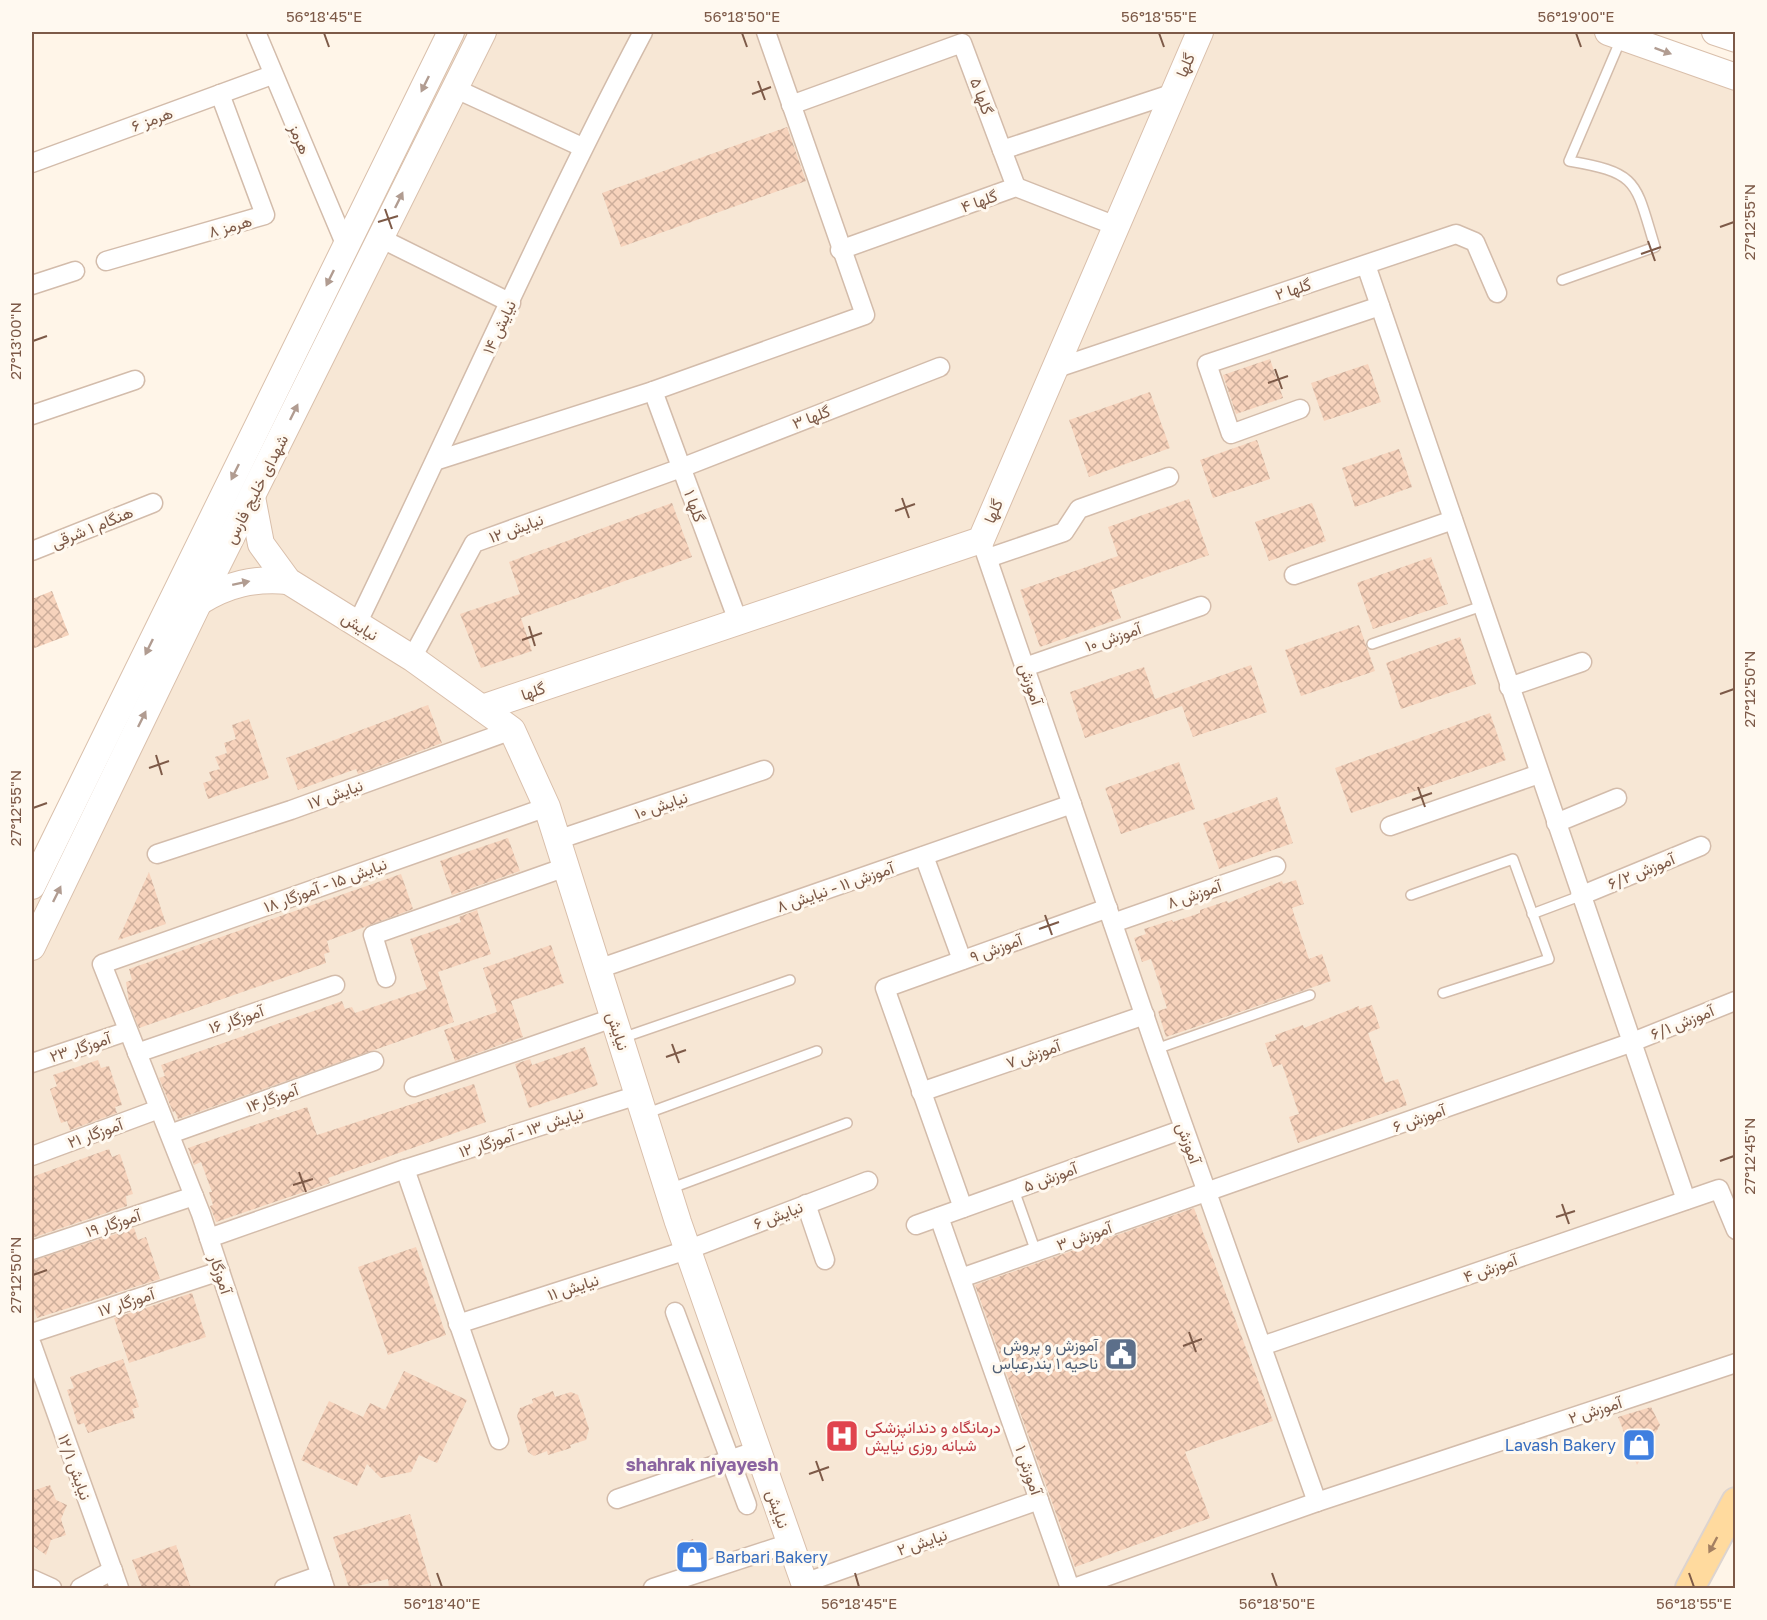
<svg xmlns="http://www.w3.org/2000/svg" width="1767" height="1620" font-family="'Golos Text',Vazirmatn,sans-serif">
<defs>
<pattern id="building-cross-hatch" width="8" height="8" patternUnits="userSpaceOnUse" patternTransform="scale(1.5)"><rect width="8" height="8" fill="#f7d3bc"/><path d="M0 0l8 8M0 8l8-8" fill="none" stroke="#cdae9b"/></pattern>
</defs>
<rect width="100%" height="100%" fill="#fff5e8"/>
<path fill="#f7e7d5" d="M460,32H1594L1735,80L1736,1514L1693,1588H32V903Z"/>
<g fill="url(#building-cross-hatch)">
<path d="M787,127L806,181L621,247L602,193Z"/>
<path d="M1270,359L1283,398L1236,414L1223,375Z"/>
<path d="M1368,364L1381,402L1324,421L1311,383Z"/>
<path d="M1150,392L1170,448L1089,477L1069,420Z"/>
<path d="M1257,440L1270,479L1213,498L1200,460Z"/>
<path d="M1399,449L1412,487L1355,507L1342,468Z"/>
<path d="M1189,499L1209,555L1111,590L1121,618L1040,647L1020,590L1118,556L1108,527Z"/>
<path d="M672,503L692,557L521,618L532,651L481,668L460,614L520,594L509,562Z"/>
<path d="M1312,503L1326,541L1269,561L1255,522Z"/>
<path d="M1431,557L1448,604L1373,629L1357,583Z"/>
<path d="M52,591L69,635L32,649V599Z"/>
<path d="M1359,625L1375,671L1301,696L1285,650Z"/>
<path d="M1460,637L1476,684L1401,709L1386,663Z"/>
<path d="M1251,665L1267,712L1193,737L1182,706L1085,738L1070,692L1144,667L1155,699Z"/>
<path d="M428,705L442,743L358,774L356,769L298,790L286,758Z"/>
<path d="M1490,713L1506,760L1351,813L1335,768Z"/>
<path d="M249,719L269,778L208,799L203,783L212,780L209,772L220,769L215,757L227,753L224,743L236,739L232,725Z"/>
<path d="M1179,762L1195,809L1121,834L1105,788Z"/>
<path d="M1277,797L1293,843L1219,869L1203,823Z"/>
<path d="M508,838L520,871L452,895L440,861Z"/>
<path d="M149,872L166,924L118,940Z"/>
<path d="M401,874L413,909L327,941L330,952L324,954L326,963L139,1028L129,1003L126,982L132,980L129,969Z"/>
<path d="M1296,880L1304,904L1292,908L1309,959L1322,954L1331,981L1166,1037L1158,1011L1167,1008L1151,959L1142,962L1134,938L1146,934L1144,929L1172,920L1173,922L1200,913V910L1227,901L1228,903L1282,881L1283,884Z"/>
<path d="M477,910L491,954L438,972L454,1022L178,1119L175,1111L173,1112L159,1078L165,1076L161,1065L342,1001L345,1009L352,1007L355,1013L427,989L410,939L461,922L459,917Z"/>
<path d="M551,945L564,983L511,1001L523,1037L455,1061L444,1030L497,1012L483,968Z"/>
<path d="M1372,1005L1380,1028L1368,1033L1385,1083L1398,1079L1407,1105L1298,1143L1289,1117L1299,1114L1282,1064L1273,1067L1265,1043L1277,1040L1275,1035L1303,1025L1304,1028L1359,1006V1009Z"/>
<path d="M585,1047L598,1085L529,1108L515,1064L530,1059L532,1065Z"/>
<path d="M98,1060L101,1068L109,1066L122,1105L115,1107L117,1113L70,1130L67,1121L61,1123L50,1089L57,1086L53,1075Z"/>
<path d="M474,1084L486,1122L328,1178L330,1183L216,1222L210,1206L213,1205L209,1192H212L201,1162L194,1165L188,1148L307,1107L317,1135Z"/>
<path d="M109,1149L112,1157L120,1154L133,1194L126,1196L127,1206L32,1238V1177Z"/>
<path d="M1194,1208L1273,1421L1185,1452L1210,1518L1075,1567L975,1285Z"/>
<path d="M134,1228L138,1240L146,1237L160,1279L37,1318L32,1302V1261Z"/>
<path d="M416,1247L446,1335L388,1355L358,1267Z"/>
<path d="M192,1293L206,1337L129,1363L114,1318Z"/>
<path d="M123,1359L139,1407L132,1409L135,1418L88,1433L84,1423L78,1425L67,1390L74,1388L70,1377Z"/>
<path d="M404,1371L467,1400L437,1463L419,1455L411,1472L381,1478L367,1464L357,1486L301,1460L329,1401L363,1417L370,1403L385,1410Z"/>
<path d="M553,1391L555,1397L571,1392L578,1395L589,1429L586,1440L570,1445L571,1448L548,1455L547,1451L534,1456L528,1452L517,1416L520,1408L533,1403L532,1399Z"/>
<path d="M1651,1407L1660,1425L1637,1465L1618,1417Z"/>
<path d="M50,1485L56,1500L67,1505L61,1519L66,1535L51,1540L46,1555L32,1545V1491Z"/>
<path d="M410,1514L432,1588H389L388,1579L349,1588L333,1537Z"/>
<path d="M693,1539L701,1559L686,1565L678,1544Z"/>
<path d="M176,1545L191,1588H142L132,1560Z"/>
</g>
<g fill="none" stroke-linecap="round" stroke-linejoin="round">
<defs>
<g id="lane">
<path d="M1562,280L1655,247C1635,182 1640,173 1569,161L1621,39"/>
<path d="M1372,644L1482,606"/>
<path d="M1411,895L1513,859L1549,959L1443,993"/>
<path d="M1532,914L1580,896"/>
<path d="M622,1038L790,980"/>
<path d="M1156,1049L1310,995"/>
<path d="M645,1114L817,1051"/>
<path d="M669,1189L847,1123"/>
<path d="M1014,1190L1036,1252"/>
</g>
<g id="street">
<path d="M256,32L346,246"/>
<path d="M454,88L582,147"/>
<path d="M791,105L962,43L1002,150L1174,93"/>
<path d="M1002,150L1016,187"/>
<path d="M32,163L272,75"/>
<path d="M380,238L511,303"/>
<path d="M840,250L1016,187L1116,226"/>
<path d="M106,261L265,215L220,94"/>
<path d="M1366,265L1686,1200"/>
<path d="M32,285L75,271"/>
<path d="M1057,368L1456,234L1475,242L1497,293"/>
<path d="M653,391L738,621"/>
<path d="M1300,409L1231,434L1207,364L1380,306"/>
<path d="M32,415L135,380"/>
<path d="M438,460L653,391L865,315L766,32"/>
<path d="M981,540L1156,1049L1317,1502"/>
<path d="M32,551L153,503"/>
<path d="M988,558L1064,532L1079,509L1169,477"/>
<path d="M1294,575L1453,520"/>
<path d="M357,624C453,427 541,225 643,32"/>
<path d="M412,658L474,543L681,468L940,367"/>
<path d="M1025,667L1201,606"/>
<path d="M1509,687L1582,662"/>
<path d="M1556,823L1617,798"/>
<path d="M1390,826L1539,774"/>
<path d="M557,840L764,770"/>
<path d="M157,854L291,810L512,730"/>
<path d="M924,856L962,960"/>
<path d="M1580,896L1701,846"/>
<path d="M1113,923L1276,866"/>
<path d="M598,969L1072,804"/>
<path d="M386,978L373,935L566,867"/>
<path d="M137,1053L335,985"/>
<path d="M32,1063L128,1031"/>
<path d="M414,1087L613,1018"/>
<path d="M921,1092L1145,1015"/>
<path d="M170,1134L374,1061"/>
<path d="M32,1156L159,1109"/>
<path d="M405,1169L499,1440"/>
<path d="M806,1204L825,1260"/>
<path d="M963,1208L885,988L1108,908"/>
<path d="M939,1217L1070,1588"/>
<path d="M916,1225L1184,1129"/>
<path d="M209,1238L405,1169L638,1095"/>
<path d="M32,1250L194,1196"/>
<path d="M961,1278L1630,1043L1735,1001"/>
<path d="M675,1312L747,1505"/>
<path d="M458,1324L687,1250L868,1181"/>
<path d="M32,1333L220,1271"/>
<path d="M32,1345L119,1588"/>
<path d="M1262,1346L1719,1189L1736,1230"/>
<path d="M617,1499L758,1450"/>
<path d="M32,1579L52,1588"/>
<path d="M804,1583L1039,1500"/>
<path d="M80,1588L113,1570"/>
<path d="M284,1588L321,1575"/>
<path d="M325,1588L201,1214L102,964L547,807"/>
<path d="M653,1588L790,1543"/>
<path d="M1074,1588L1317,1502L1736,1363"/>
</g>
<g id="secondary">
<path d="M1608,32L1736,77"/>
<path d="M1715,32L1736,39"/>
<path d="M252,497L261,544L288,581L412,658L512,730L547,807L678,1222L806,1588"/>
<path d="M199,602C228,584 254,578 288,581"/>
<path d="M482,708L981,540L1200,32"/>
<path d="M32,886L451,32"/>
<path d="M32,947L199,602L483,32"/>
</g>
<path id="primary" d="M1690,1588L1736,1502"/>
</defs>
<use href="#lane" stroke="#d3bcab" stroke-width="12"/>
<use href="#street" stroke="#d3bcab" stroke-width="21"/>
<use href="#secondary" stroke="#d9bfab" stroke-width="28"/>
<use href="#primary" stroke="#ddd4cf" stroke-width="32"/>
<use href="#lane" stroke="#fff" stroke-width="9"/>
<use href="#street" stroke="#fff" stroke-width="18"/>
<use href="#secondary" stroke="#fff" stroke-width="26"/>
<use href="#primary" stroke="#ffda9e" stroke-width="28"/>
</g>
<defs><path id="oneway-solid" d="M-6-.8H1V-3.2L6.5 0L1 3.2V.8H-6Z" transform="scale(1.5)"/></defs>
<g fill="#b19c91">
<use href="#oneway-solid" transform="translate(1663 51) rotate(20)"/>
<use href="#oneway-solid" transform="translate(425 84) rotate(116)"/>
<use href="#oneway-solid" transform="translate(399 200) rotate(-64)"/>
<use href="#oneway-solid" transform="translate(330 278) rotate(116)"/>
<use href="#oneway-solid" transform="translate(294 412) rotate(-64)"/>
<use href="#oneway-solid" transform="translate(235 472) rotate(116)"/>
<use href="#oneway-solid" transform="translate(241 583) rotate(-12)"/>
<use href="#oneway-solid" transform="translate(149 647) rotate(116)"/>
<use href="#oneway-solid" transform="translate(142 719) rotate(-64)"/>
<use href="#oneway-solid" transform="translate(57 894) rotate(-64)"/>
</g>
<use fill="#a48062" href="#oneway-solid" transform="translate(1713 1545) rotate(118)"/>
<path fill="none" stroke="#7d5a48" stroke-width="2" d="M324,33L329,47M742,33L747,47M1159,33L1164,47M1576,33L1581,47M758,81L765,100M752,94L771,87M385,209L392,229M378,222L398,216M1720,227L1734,222M1648,241L1655,261M1641,254L1661,247M33,341L47,336M1275,369L1282,389M1268,383L1288,376M902,498L909,518M895,511L915,504M529,626L535,646M522,640L542,633M1720,694L1734,689M156,755L162,775M149,768L169,761M1418,787L1425,807M1412,800L1432,793M33,808L47,803M1045,915L1052,935M1039,929L1059,922M672,1044L679,1063M666,1057L686,1050M1720,1161L1734,1156M299,1172L306,1192M293,1185L313,1179M1562,1204L1569,1224M1556,1217L1575,1211M33,1275L47,1270M1189,1332L1196,1352M1183,1346L1202,1339M816,1461L823,1481M809,1474L829,1467M437,1573L442,1587M855,1573L859,1587M1272,1573L1277,1587M1689,1573L1694,1587"/>
<defs>
<symbol id="civic-square" viewBox="-11 -11 22 22"><rect x="-9" y="-9" width="18" height="18" rx="4" fill="#5c6f8a" stroke="#fff9f0"/><path d="M-.6-6.5H3V-4.5H.6V-3L4-1V1h2V6H-6V1h2V-1L-.6-3ZM-1.2 2.5V6h2.4V2.5Z" fill="#fff"/></symbol>
<symbol id="hospital-square" viewBox="-11 -11 22 22"><rect x="-9" y="-9" width="18" height="18" rx="4" fill="#e0444e" stroke="#fff9f0"/><path d="M-5-5h3v3.5h4V-5h3V5h-3V1.5h-4V5h-3Z" fill="#fff"/></symbol>
<symbol id="shop-square" viewBox="-11 -11 22 22"><rect x="-9" y="-9" width="18" height="18" rx="4" fill="#3f7fe0" stroke="#fff9f0"/><path d="M-5-2.5h2.3a2.7 3.5 0 0 1 5.4 0H5L5.5 6h-11ZM-1.5-2.5h3a1.5 2.3 0 0 0-3 0Z" fill="#fff"/></symbol>
</defs>
<g fill-rule="evenodd">
<use href="#civic-square" x="1102" y="1335" width="38" height="38"/>
<use href="#hospital-square" x="823" y="1417" width="38" height="38"/>
<use href="#shop-square" x="1620" y="1426" width="38" height="38"/>
<use href="#shop-square" x="673" y="1538" width="38" height="38"/>
</g>
<g text-anchor="middle" stroke-width="6" stroke-linejoin="round" paint-order="stroke">
<g font-size="16" fill="#7d5a48" stroke="#fff9f0">
<text transform="translate(1185 65) rotate(-67)" y="6">گلها</text>
<text transform="translate(982 96) rotate(69)" y="6">گلها ۵</text>
<text transform="translate(152 119) rotate(-20)" y="6">هرمز ۶</text>
<text transform="translate(300 139) rotate(67)" y="6">هرمز</text>
<text transform="translate(979 201) rotate(-20)" y="6">گلها ۴</text>
<text transform="translate(230 226) rotate(-16)" y="6">هرمز ۸</text>
<text transform="translate(1293 289) rotate(-18)" y="6">گلها ۲</text>
<text transform="translate(499 327) rotate(-65)" y="6">نیایش ۱۴</text>
<text transform="translate(811 417) rotate(-21)" y="6">گلها ۳</text>
<text transform="translate(256 489) rotate(-63)" y="6">شهدای خلیج فارس</text>
<text transform="translate(695 506) rotate(70)" y="6">گلها ۱</text>
<text transform="translate(993 511) rotate(-67)" y="6">گلها</text>
<text transform="translate(92 527) rotate(-22)" y="6">هنگام ۱ شرقی</text>
<text transform="translate(516 528) rotate(-20)" y="6">نیایش ۱۲</text>
<text transform="translate(360 626) rotate(32)" y="6">نیایش</text>
<text transform="translate(1113 637) rotate(-19)" y="6">آموزش ۱۰</text>
<text transform="translate(1031 684) rotate(71)" y="6">آموزش</text>
<text transform="translate(533 691) rotate(-19)" y="6">گلها</text>
<text transform="translate(335 794) rotate(-20)" y="6">نیایش ۱۷</text>
<text transform="translate(661 805) rotate(-19)" y="6">نیایش ۱۰</text>
<text transform="translate(1641 871) rotate(-22)" y="6">آموزش ۶/۲</text>
<text transform="translate(325 885) rotate(-20)" y="6">نیایش ۱۵ - آموزگار ۱۸</text>
<text transform="translate(835 887) rotate(-19)" y="6">آموزش ۱۱ - نیایش ۸</text>
<text transform="translate(1194 894) rotate(-19)" y="6">آموزش ۸</text>
<text transform="translate(996 948) rotate(-20)" y="6">آموزش ۹</text>
<text transform="translate(236 1019) rotate(-19)" y="6">آموزگار ۱۶</text>
<text transform="translate(1682 1022) rotate(-22)" y="6">آموزش ۶/۱</text>
<text transform="translate(618 1031) rotate(72)" y="6">نیایش</text>
<text transform="translate(80 1047) rotate(-18)" y="6">آموزگار ۲۳</text>
<text transform="translate(1033 1054) rotate(-19)" y="6">آموزش ۷</text>
<text transform="translate(272 1098) rotate(-20)" y="6">آموزگار۱۴</text>
<text transform="translate(1419 1118) rotate(-19)" y="6">آموزش ۶</text>
<text transform="translate(521 1132) rotate(-18)" y="6">نیایش ۱۳ - آموزگار ۱۲</text>
<text transform="translate(95 1133) rotate(-20)" y="6">آموزگار ۲۱</text>
<text transform="translate(1189 1143) rotate(70)" y="6">آموزش</text>
<text transform="translate(1050 1177) rotate(-20)" y="6">آموزش ۵</text>
<text transform="translate(778 1215) rotate(-21)" y="6">نیایش ۶</text>
<text transform="translate(113 1223) rotate(-18)" y="6">آموزگار ۱۹</text>
<text transform="translate(1084 1236) rotate(-19)" y="6">آموزش ۳</text>
<text transform="translate(1490 1268) rotate(-19)" y="6">آموزش ۴</text>
<text transform="translate(221 1274) rotate(72)" y="6">آموزگار</text>
<text transform="translate(573 1287) rotate(-18)" y="6">نیایش ۱۱</text>
<text transform="translate(126 1302) rotate(-18)" y="6">آموزگار ۱۷</text>
<text transform="translate(1595 1410) rotate(-18)" y="6">آموزش ۲</text>
<text transform="translate(75 1467) rotate(70)" y="6">نیایش ۱۲/۱</text>
<text transform="translate(1029 1470) rotate(71)" y="6">آموزش ۱</text>
<text transform="translate(778 1509) rotate(71)" y="6">نیایش</text>
<text transform="translate(922 1542) rotate(-19)" y="6">نیایش ۲</text>
</g>
<g font-size="16" fill="#4e5e75" stroke="#fff9f0" text-anchor="end">
<text x="1098" y="1351">آموزش و پروش<tspan x="1098" dy="18">ناحیه ۱ بندرعباس</tspan></text>
</g>
<g font-size="16" fill="#be3a42" stroke="#fff9f0" text-anchor="start">
<text x="865" y="1433">درمانگاه و دندانپزشکی<tspan x="865" dy="18">شبانه روزی نیایش</tspan></text>
</g>
<g font-size="16" fill="#366cbe" stroke="#fff9f0" text-anchor="end">
<text x="1616" y="1451">Lavash Bakery</text>
<text x="715" y="1563" text-anchor="start">Barbari Bakery</text>
</g>
<g font-size="18" font-weight="bold" fill="#8b64a0" stroke="#fff9f0">
<text x="702" y="1471">shahrak niyayesh</text>
</g>
</g>
<rect width="1767" height="1620" fill="none" stroke="#fff9f0" stroke-width="66"/>
<rect x="33" y="33" width="1701" height="1554" fill="none" stroke="#7d5a48" stroke-width="2"/>
<g font-size="15" text-anchor="middle" fill="#7d5a48">
<text x="324" y="22">56°18'45"E</text>
<text x="742" y="22">56°18'50"E</text>
<text x="1159" y="22">56°18'55"E</text>
<text x="1576" y="22">56°19'00"E</text>
<text transform="translate(1750 222) rotate(-90)" y="5">27°12'55"N</text>
<text transform="translate(16 341) rotate(-90)" y="5">27°13'00"N</text>
<text transform="translate(1750 689) rotate(-90)" y="5">27°12'50"N</text>
<text transform="translate(16 808) rotate(-90)" y="5">27°12'55"N</text>
<text transform="translate(1750 1156) rotate(-90)" y="5">27°12'45"N</text>
<text transform="translate(16 1275) rotate(-90)" y="5">27°12'50"N</text>
<text x="442" y="1609">56°18'40"E</text>
<text x="859" y="1609">56°18'45"E</text>
<text x="1277" y="1609">56°18'50"E</text>
<text x="1694" y="1609">56°18'55"E</text>
</g>
</svg>
